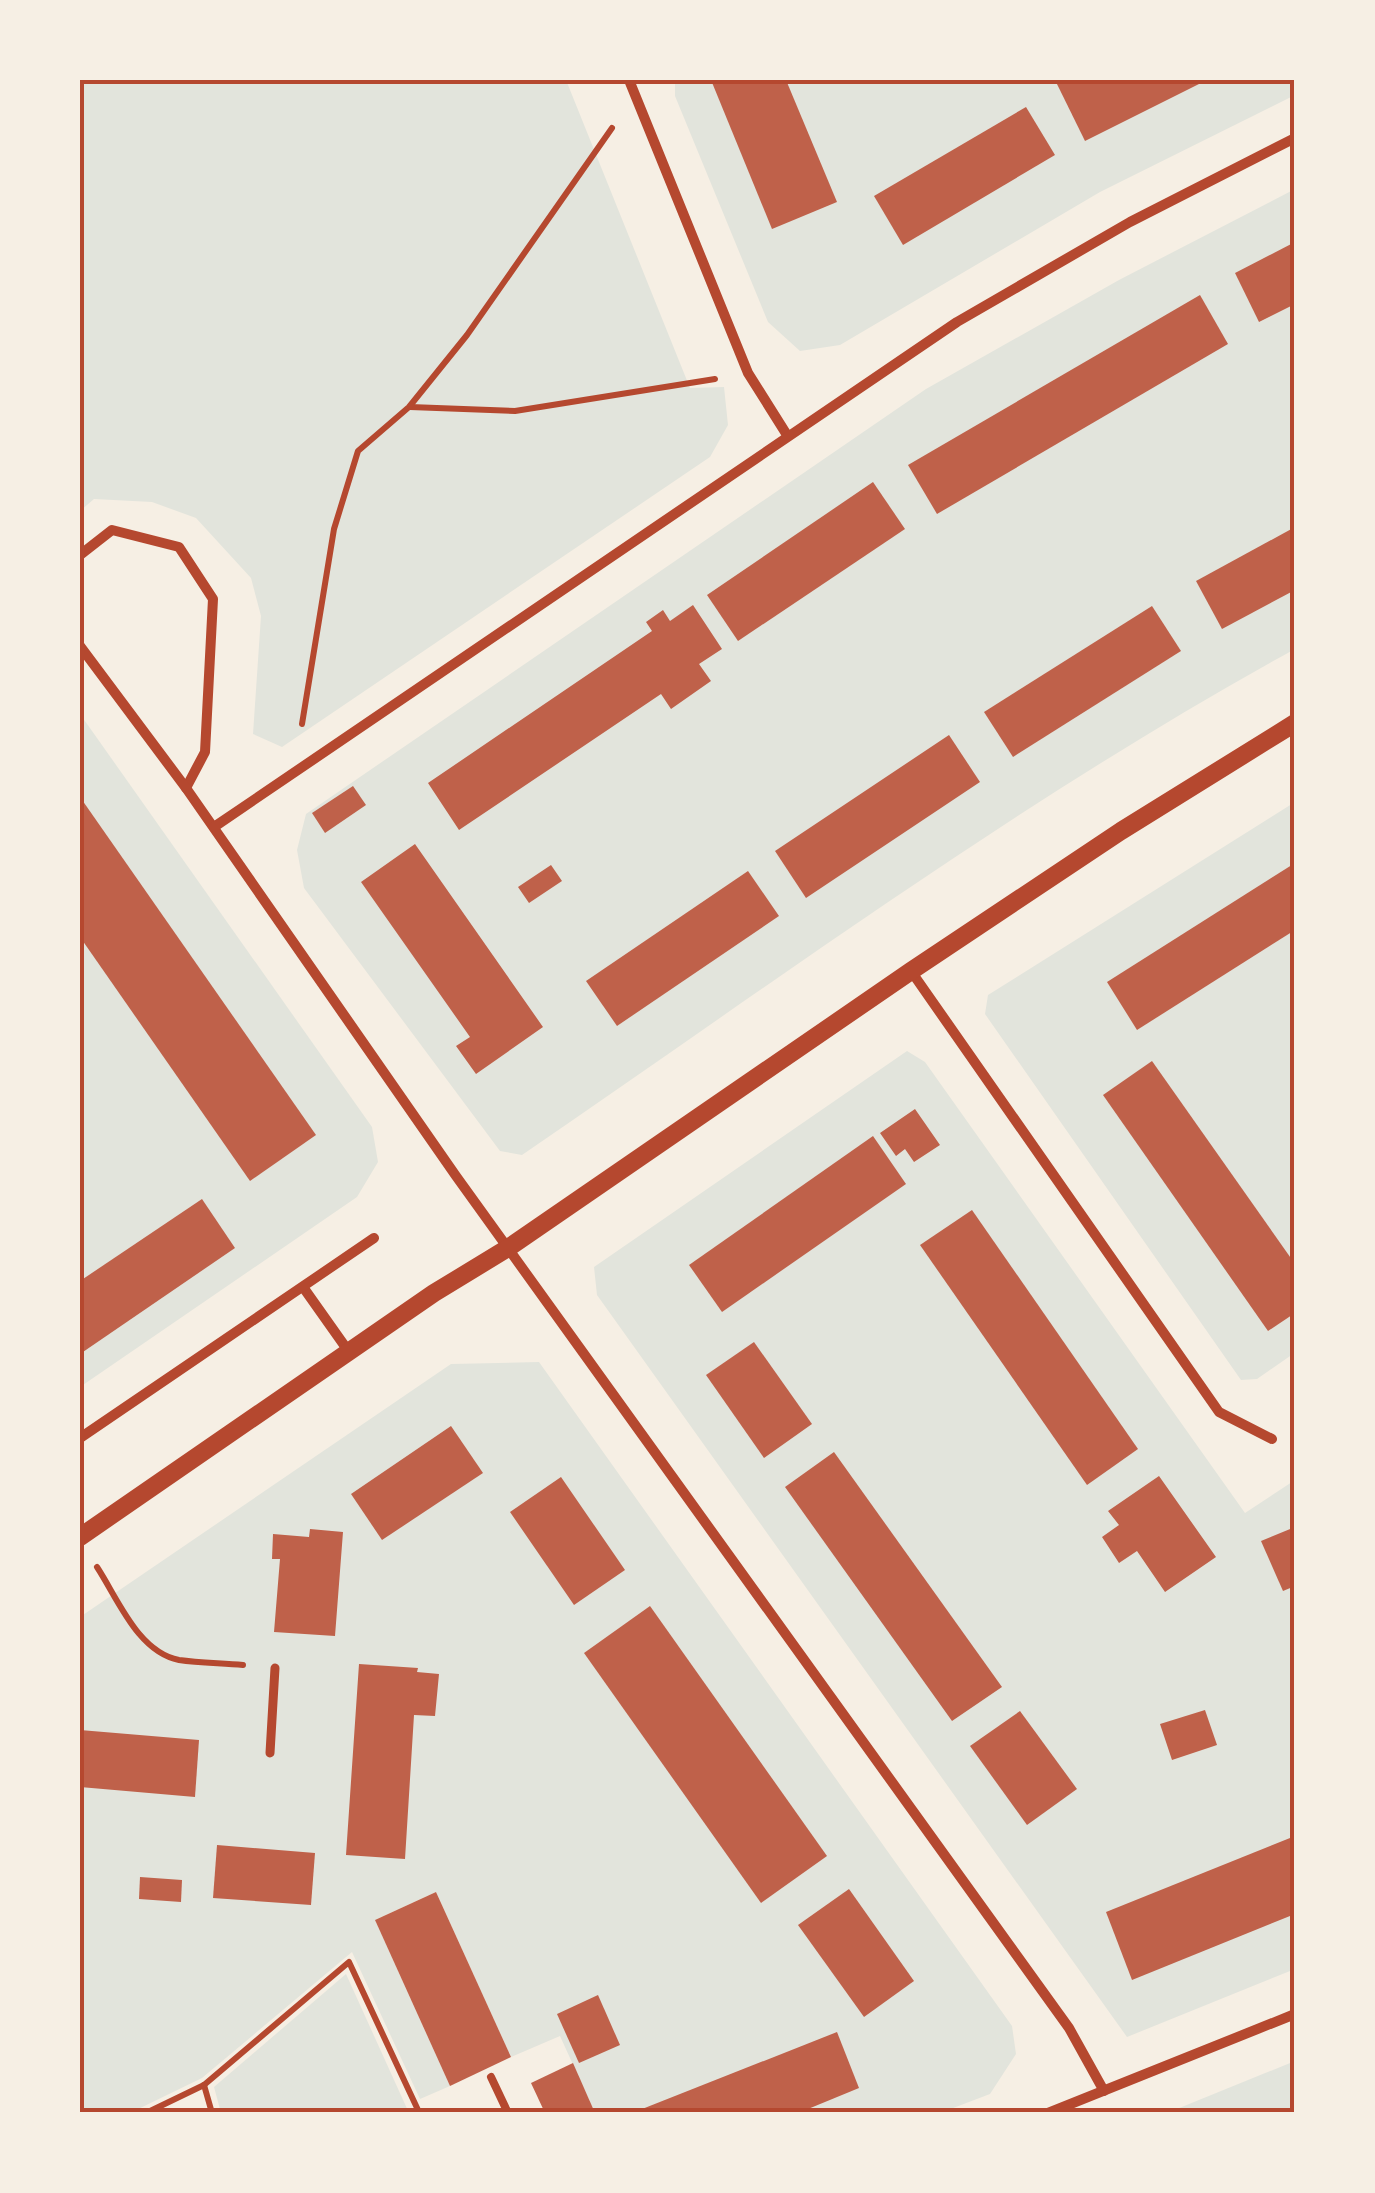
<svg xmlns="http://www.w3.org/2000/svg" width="1375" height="2193" font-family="'Nunito Sans',sans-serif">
<rect width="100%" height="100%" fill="#f6efe4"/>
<g fill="#e2e4dc">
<path d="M80,80H566L690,388L724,387L728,425L710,457L282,747L253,734L261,616L251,578L196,518L152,502L94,499L80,511Z"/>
<path d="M675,80H1295V95L1100,192L840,345L800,351L768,322L675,96Z"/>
<path d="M1295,189V649C1025,797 775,982 522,1155L500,1151L304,888L297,850L306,814L926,389L1119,280Z"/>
<path d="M80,714L372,1127L378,1162L357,1197L80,1387Z"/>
<path d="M1295,802V1357L1293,1354L1257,1379L1241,1380L985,1014L988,995Z"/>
<path d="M907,1051L925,1062L1245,1513L1295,1480V1969L1127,2037L597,1295L594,1267Z"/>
<path d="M539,1362L1012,2026L1016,2054L990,2094L940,2113H595L560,2036L511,2057L436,1892L375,1920L450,2086L420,2099L352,1952L202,2078L130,2113H80V1617L451,1364Z"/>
<path d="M346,1974L409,2113H221L214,2087Z"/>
<path d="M1295,2061V2113H1167Z"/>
</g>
<g fill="#bf614a">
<path d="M711,80H786L837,202L772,229Z"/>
<path d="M1055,80H1207L1085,141Z"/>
<path d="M1026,107L1055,155L903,245L874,196Z"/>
<path d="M1295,242V304L1259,322L1235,273Z"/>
<path d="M1200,295L1228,344L937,514L908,465Z"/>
<path d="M873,482L905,529L738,641L707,595Z"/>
<path d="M1295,527V590L1222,629L1196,581Z"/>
<path d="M693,605L722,649L699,664L711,681L671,709L661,694L459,830L428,783L652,631L646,622L663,610L670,621Z"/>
<path d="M1152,606L1181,651L1013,757L984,712Z"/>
<path d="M949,735L980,782L806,898L775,851Z"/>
<path d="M353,786L366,805L325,833L312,813Z"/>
<path d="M80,797L316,1135L250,1181L80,937Z"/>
<path d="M415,844L543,1027L476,1074L456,1046L470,1037L361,882Z"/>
<path d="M1295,863V930L1137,1030L1107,982Z"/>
<path d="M551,865L562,881L529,903L518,887Z"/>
<path d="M748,871L779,916L617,1026L586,981Z"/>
<path d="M1152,1061L1295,1264V1313L1268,1331L1103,1095Z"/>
<path d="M915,1109L940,1145L914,1162L905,1149L896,1156L880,1133Z"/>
<path d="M873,1136L906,1184L722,1312L689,1265Z"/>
<path d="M202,1199L235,1248L80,1354V1281Z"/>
<path d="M972,1210L1138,1449L1087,1485L920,1245Z"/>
<path d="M754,1342L812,1424L764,1458L706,1375Z"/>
<path d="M451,1426L483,1473L382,1540L351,1494Z"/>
<path d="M834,1452L1002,1687L952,1721L785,1487Z"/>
<path d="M1159,1476L1216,1557L1165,1592L1137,1551L1119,1563L1102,1537L1119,1525L1108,1511Z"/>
<path d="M561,1477L625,1570L574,1605L510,1512Z"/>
<path d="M1295,1527V1586L1283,1591L1261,1541Z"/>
<path d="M310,1529L343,1532L335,1636L274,1632L280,1559H272L273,1534L309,1537Z"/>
<path d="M650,1606L827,1856L761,1903L584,1653Z"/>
<path d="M359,1664L418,1668L417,1672L439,1674L435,1716L414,1715L405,1859L346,1855Z"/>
<path d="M1205,1710L1217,1745L1172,1760L1160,1724Z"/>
<path d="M1020,1711L1077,1789L1027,1825L970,1746Z"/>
<path d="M80,1730L199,1740L195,1797L80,1787Z"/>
<path d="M1295,1836V1914L1132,1980L1106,1912Z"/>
<path d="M217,1845L315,1853L311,1905L213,1898Z"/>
<path d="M140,1877L182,1880L181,1902L139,1899Z"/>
<path d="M849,1889L914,1981L864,2017L798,1925Z"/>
<path d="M436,1892L511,2057L450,2086L375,1920Z"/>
<path d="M598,1995L620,2045L579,2063L557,2014Z"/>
<path d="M837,2032L859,2088L808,2109L797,2113H632Z"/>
<path d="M573,2063L595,2113H545L531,2083Z"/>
</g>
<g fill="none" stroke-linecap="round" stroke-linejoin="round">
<g stroke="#b5482f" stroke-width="6">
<path d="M410,407L515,411L715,379"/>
<path d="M302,724L334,529L358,451L409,407L467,335L612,128"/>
<path d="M97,1567C118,1599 138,1652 179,1660C200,1663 222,1663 243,1665"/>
<path d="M204,2085L212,2113"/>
<path d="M146,2113L204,2085L349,1962L418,2110"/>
</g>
<path stroke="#b5482f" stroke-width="8" d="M491,2077L508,2113"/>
<path stroke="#b5482f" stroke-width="9" d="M270,1753L275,1668"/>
<g stroke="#b5482f" stroke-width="10">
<path d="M629,80L748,373L787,435"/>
<path d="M80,555L112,530L179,547L213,599L205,752L186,788"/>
<path d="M80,646L186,788L456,1176L1069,2028L1104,2091"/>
<path d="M214,827L957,322L1130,222L1295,138"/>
<path d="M911,971L1219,1412L1272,1439"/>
<path d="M303,1287L349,1352"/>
<path d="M80,1438L374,1238"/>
<path d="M1048,2113L1295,2014"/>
</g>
<path stroke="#b5482f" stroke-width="18" d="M80,1537L434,1293L508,1248L911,971L1121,831L1295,723"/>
</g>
<rect width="1375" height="2193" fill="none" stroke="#f6efe4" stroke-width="165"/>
<rect x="82" y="82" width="1210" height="2028" fill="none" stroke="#b5482f" stroke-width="4"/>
</svg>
